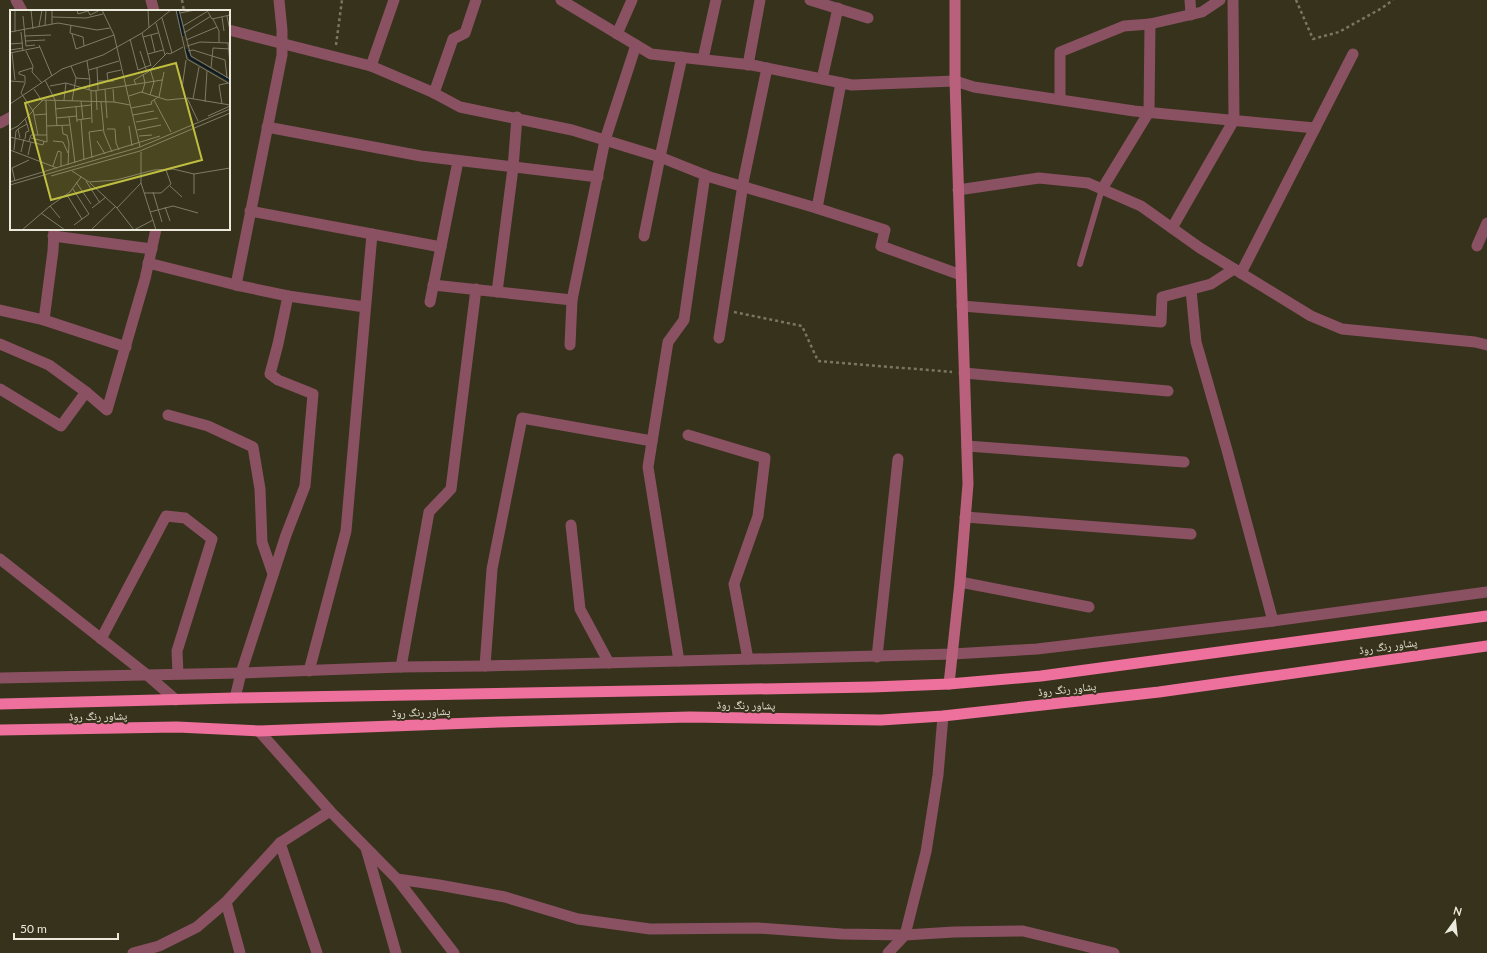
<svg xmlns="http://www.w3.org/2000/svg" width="1487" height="953" font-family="Lato,'Noto Naskh Arabic',sans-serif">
<rect width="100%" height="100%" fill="#36321b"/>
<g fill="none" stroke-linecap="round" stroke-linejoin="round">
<g stroke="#797662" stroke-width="2.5" stroke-dasharray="3 3" stroke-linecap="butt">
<path d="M182,0L184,11"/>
<path d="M1296,0L1313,39L1339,32L1382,8L1393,0"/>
<path d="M336,45L342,0"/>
<path d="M734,312L802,326L818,361L952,372"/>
</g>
<path stroke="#895162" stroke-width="6" d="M1080,264L1102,189"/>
<g stroke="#895162" stroke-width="11">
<path d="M16,0L22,11"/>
<path d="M151,0L154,11"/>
<path d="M561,0L651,54L752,65L852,85L955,81L974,87L1134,111L1315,128"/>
<path d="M810,0L868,18"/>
<path d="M1190,0L1191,15"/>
<path d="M229,30L371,66L432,92L460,107L572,130L660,157L710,177L813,207L885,230L881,246L961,275"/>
<path d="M617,34L632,0"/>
<path d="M703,59L716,0"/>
<path d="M748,65L760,0"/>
<path d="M371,66L394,0"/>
<path d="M822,79L838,8"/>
<path d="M434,93L453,39L465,33L476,0"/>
<path d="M1060,99V52L1124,26L1150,24L1202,12L1220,0"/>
<path d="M0,123L11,117"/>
<path d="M267,127L421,156L598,177"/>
<path d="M1102,189L1149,112L1150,24"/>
<path d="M958,190L1039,178L1088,183L1141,206L1200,248L1311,316L1342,329L1475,342L1487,345"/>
<path d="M817,208L841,83"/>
<path d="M250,211L441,247"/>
<path d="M1172,228L1234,120L1233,0"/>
<path d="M53,236L152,249"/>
<path d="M644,236L660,157L682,57"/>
<path d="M1477,246L1487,223"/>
<path d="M148,263L236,285L288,296L365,307"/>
<path d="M1241,273L1353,54"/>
<path d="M236,285L282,55V30L279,0"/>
<path d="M433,285L572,300"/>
<path d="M1191,290L1196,342L1227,450L1273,621"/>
<path d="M497,292L513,168L517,117"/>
<path d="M430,302L458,161"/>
<path d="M962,306L1161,322L1162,297L1211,284L1234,269"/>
<path d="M0,310L44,320L126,347"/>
<path d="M44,320L53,251L54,230"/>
<path d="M719,338L744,178L767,68"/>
<path d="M0,344L49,365L86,392L107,410L145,279L156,229"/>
<path d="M570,345L572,300L605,140L636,45"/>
<path d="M964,373L1168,391"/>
<path d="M0,389L61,426L86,392"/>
<path d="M168,415L208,426L253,447L260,489L262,542L273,574"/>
<path d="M688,435L765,458L758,516L734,584L748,659"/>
<path d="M967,446L1184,462"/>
<path d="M965,517L1191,534"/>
<path d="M571,525L580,609L609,663"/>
<path d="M0,559L146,674L176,700"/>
<path d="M960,582L1089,607"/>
<path d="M101,639L166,516L185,518L212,539L177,651L178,674"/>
<path d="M877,657L898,459"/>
<path d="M679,661L648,467L668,342L684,320L705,175"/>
<path d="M485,666L492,569L522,418L652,441"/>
<path d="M401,667L429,512L451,489L476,289"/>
<path d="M309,671L346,531L372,234"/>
<path d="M235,698L241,673L286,535L305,486L313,394L278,380L270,374L278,344L288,296"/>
<path d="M259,731L330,811L397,879L439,885L505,897L578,919L650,929L758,928L842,934L905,935L954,932L1023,931L1114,953"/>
<path d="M280,843L317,953"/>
<path d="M366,848L396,953"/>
<path d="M397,879L454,953"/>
<path d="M226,902L240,953"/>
<path d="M133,953L159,946L197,927L226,902L280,843L330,811"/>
</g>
<g stroke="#895162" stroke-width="11">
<path d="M0,678L241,673L401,667L485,666L953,654L1037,649L1273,621L1487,592"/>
<path d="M888,953L905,935L926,852L938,775L943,716"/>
</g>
<path stroke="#b9607d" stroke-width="11" d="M949,684L960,582L968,484L955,81V0"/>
<g stroke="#ee709c" stroke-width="11">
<path d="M0,704L235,698L872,687L949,684L1041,676L1487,616"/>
<path d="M0,730L177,727L259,731L499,722L690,717L881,720L943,716L1159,692L1487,646"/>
</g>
</g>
<g text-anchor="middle" stroke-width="4" stroke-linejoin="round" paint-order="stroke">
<g font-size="11" fill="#ebe9db" stroke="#36321b">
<text transform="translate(1388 646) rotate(-8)" y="4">پشاور رنگ روڈ</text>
<text transform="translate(1067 689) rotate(-6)" y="4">پشاور رنگ روڈ</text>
<text transform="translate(746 705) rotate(1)" y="4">پشاور رنگ روڈ</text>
<text transform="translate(421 712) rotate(-2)" y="4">پشاور رنگ روڈ</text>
<text transform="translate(98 716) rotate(-1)" y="4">پشاور رنگ روڈ</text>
</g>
</g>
<g transform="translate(10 10)">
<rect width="220" height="220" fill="#36321b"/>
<path fill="none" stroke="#06192c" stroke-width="2" d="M168,0L173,26M176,39L180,48L220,71"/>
<path fill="none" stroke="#7e7b68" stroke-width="1" d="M21,0L23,19M42,0V14M67,0L68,4L78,1L80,5L90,0M92,0L104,25L130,137M138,0L139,18M166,0L177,49L220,74M169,0L181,46L220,69M198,2L202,9L220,5M170,3L185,0M13,6L16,36L25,35M217,6L220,21M42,7L76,8L93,4M212,7L214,21M152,8L162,43M203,9L209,21V32M146,13L155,45M35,15L36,0M61,15L60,23L73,27L74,36M29,16L32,0M173,16L198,1M0,22L48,13L87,20L100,18M5,22V0M11,22L13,41M132,23L141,56M174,23L201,6M62,24L66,39L104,25M141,25L145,42M14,26L41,25M133,27L148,23M120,29L128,60L141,55M176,30L207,17M15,31L35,30M218,33L220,54M0,34L13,33M29,35L42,66M177,36L190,32L220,33M0,40L13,38M16,41L23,56L22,62L32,73M130,41L137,62M178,41L183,40L215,50L217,68M0,43L30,37M2,43L5,70M138,44L153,40M77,51L80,71L79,80M61,56L66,68L62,91M87,58L88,80M201,58L203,38L220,39M140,59L144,72L140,85M79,60L109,51M66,68L80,69M35,70L45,90L47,116M0,71L14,72M88,71H104M98,71L97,63L111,60M126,75L124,70L138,62L157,43L160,44L173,37M40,76L56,73L83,81L152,70M172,78L176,50M24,79L32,91M95,79L97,108M103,79L104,92M81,81L82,113M86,81L87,100M132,83L135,73L133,64M119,86L131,82L157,90L178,88L220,95M149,87L154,62M177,88L188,111M183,89L189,57M54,90L56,73M144,90L161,122M71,91L73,109M91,92L94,123L102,142M195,92L197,61M0,94L52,59L93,45L132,23L161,0M212,94L209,75L218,73M66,97L67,112M121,98L142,94L141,92L148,87M45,99L81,95M24,105L37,104M123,105L144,101M198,106L220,96M59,107L65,153M46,108L67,106M67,110L81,108M71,110L74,150M126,112L148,108M37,116L60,115M52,116L53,124L57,125L59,134L58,155M119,116L122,136M97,119H105L106,133L109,140M0,120L8,116L23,101L11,83L15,73V66L9,64V62L22,58M127,120L151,115M28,125L23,100L33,90L104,92L120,95M129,126L142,125M0,127L33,135L34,131M10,128L8,119L17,114L15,109M21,128L37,132L36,90M15,129L16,122L19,121L17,114M19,131L21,125H37M43,131L53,132L58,143M87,131L95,144M0,140L47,158M4,140L6,121L8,119M11,142L14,129M131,142V173L146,220M18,145L21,132M82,148L79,122L93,120M43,156L48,141L51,142V157M62,161L79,172L106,170L144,160L163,159L184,164L220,158M184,164V184M41,166L130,141L220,103M5,171L2,158L19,150M76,171L90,193M0,172L150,126M66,172L81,194M80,173L107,198L124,220M0,175L130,137L220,99M160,176L172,187M63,179L79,204L64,215M143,182L152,212M134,183H151L161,174L156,160M57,185L72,209M40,196L50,208M155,197L160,211M82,198L96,187M107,198L131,173M140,202L163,196L188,203M31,203L55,220M12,220L40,196L60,182L71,167M81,220L106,196M124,220L143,210"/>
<path fill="#c0be41" fill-opacity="0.15" stroke="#c0be41" stroke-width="2" d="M166,53L192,150L41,190L15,93Z"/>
<rect width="220" height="220" fill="none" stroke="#ebe9db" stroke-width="2"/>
</g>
<g transform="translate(1455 921) rotate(15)" stroke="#36321b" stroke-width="3" paint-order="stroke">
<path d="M0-3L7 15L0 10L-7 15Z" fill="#ebe9db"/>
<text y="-6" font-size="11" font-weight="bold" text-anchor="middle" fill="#ebe9db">N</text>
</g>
<path d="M14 933v6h104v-6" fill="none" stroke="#ebe9db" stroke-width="2"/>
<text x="20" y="933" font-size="12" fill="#ebe9db" stroke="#36321b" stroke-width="3" paint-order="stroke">50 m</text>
</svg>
